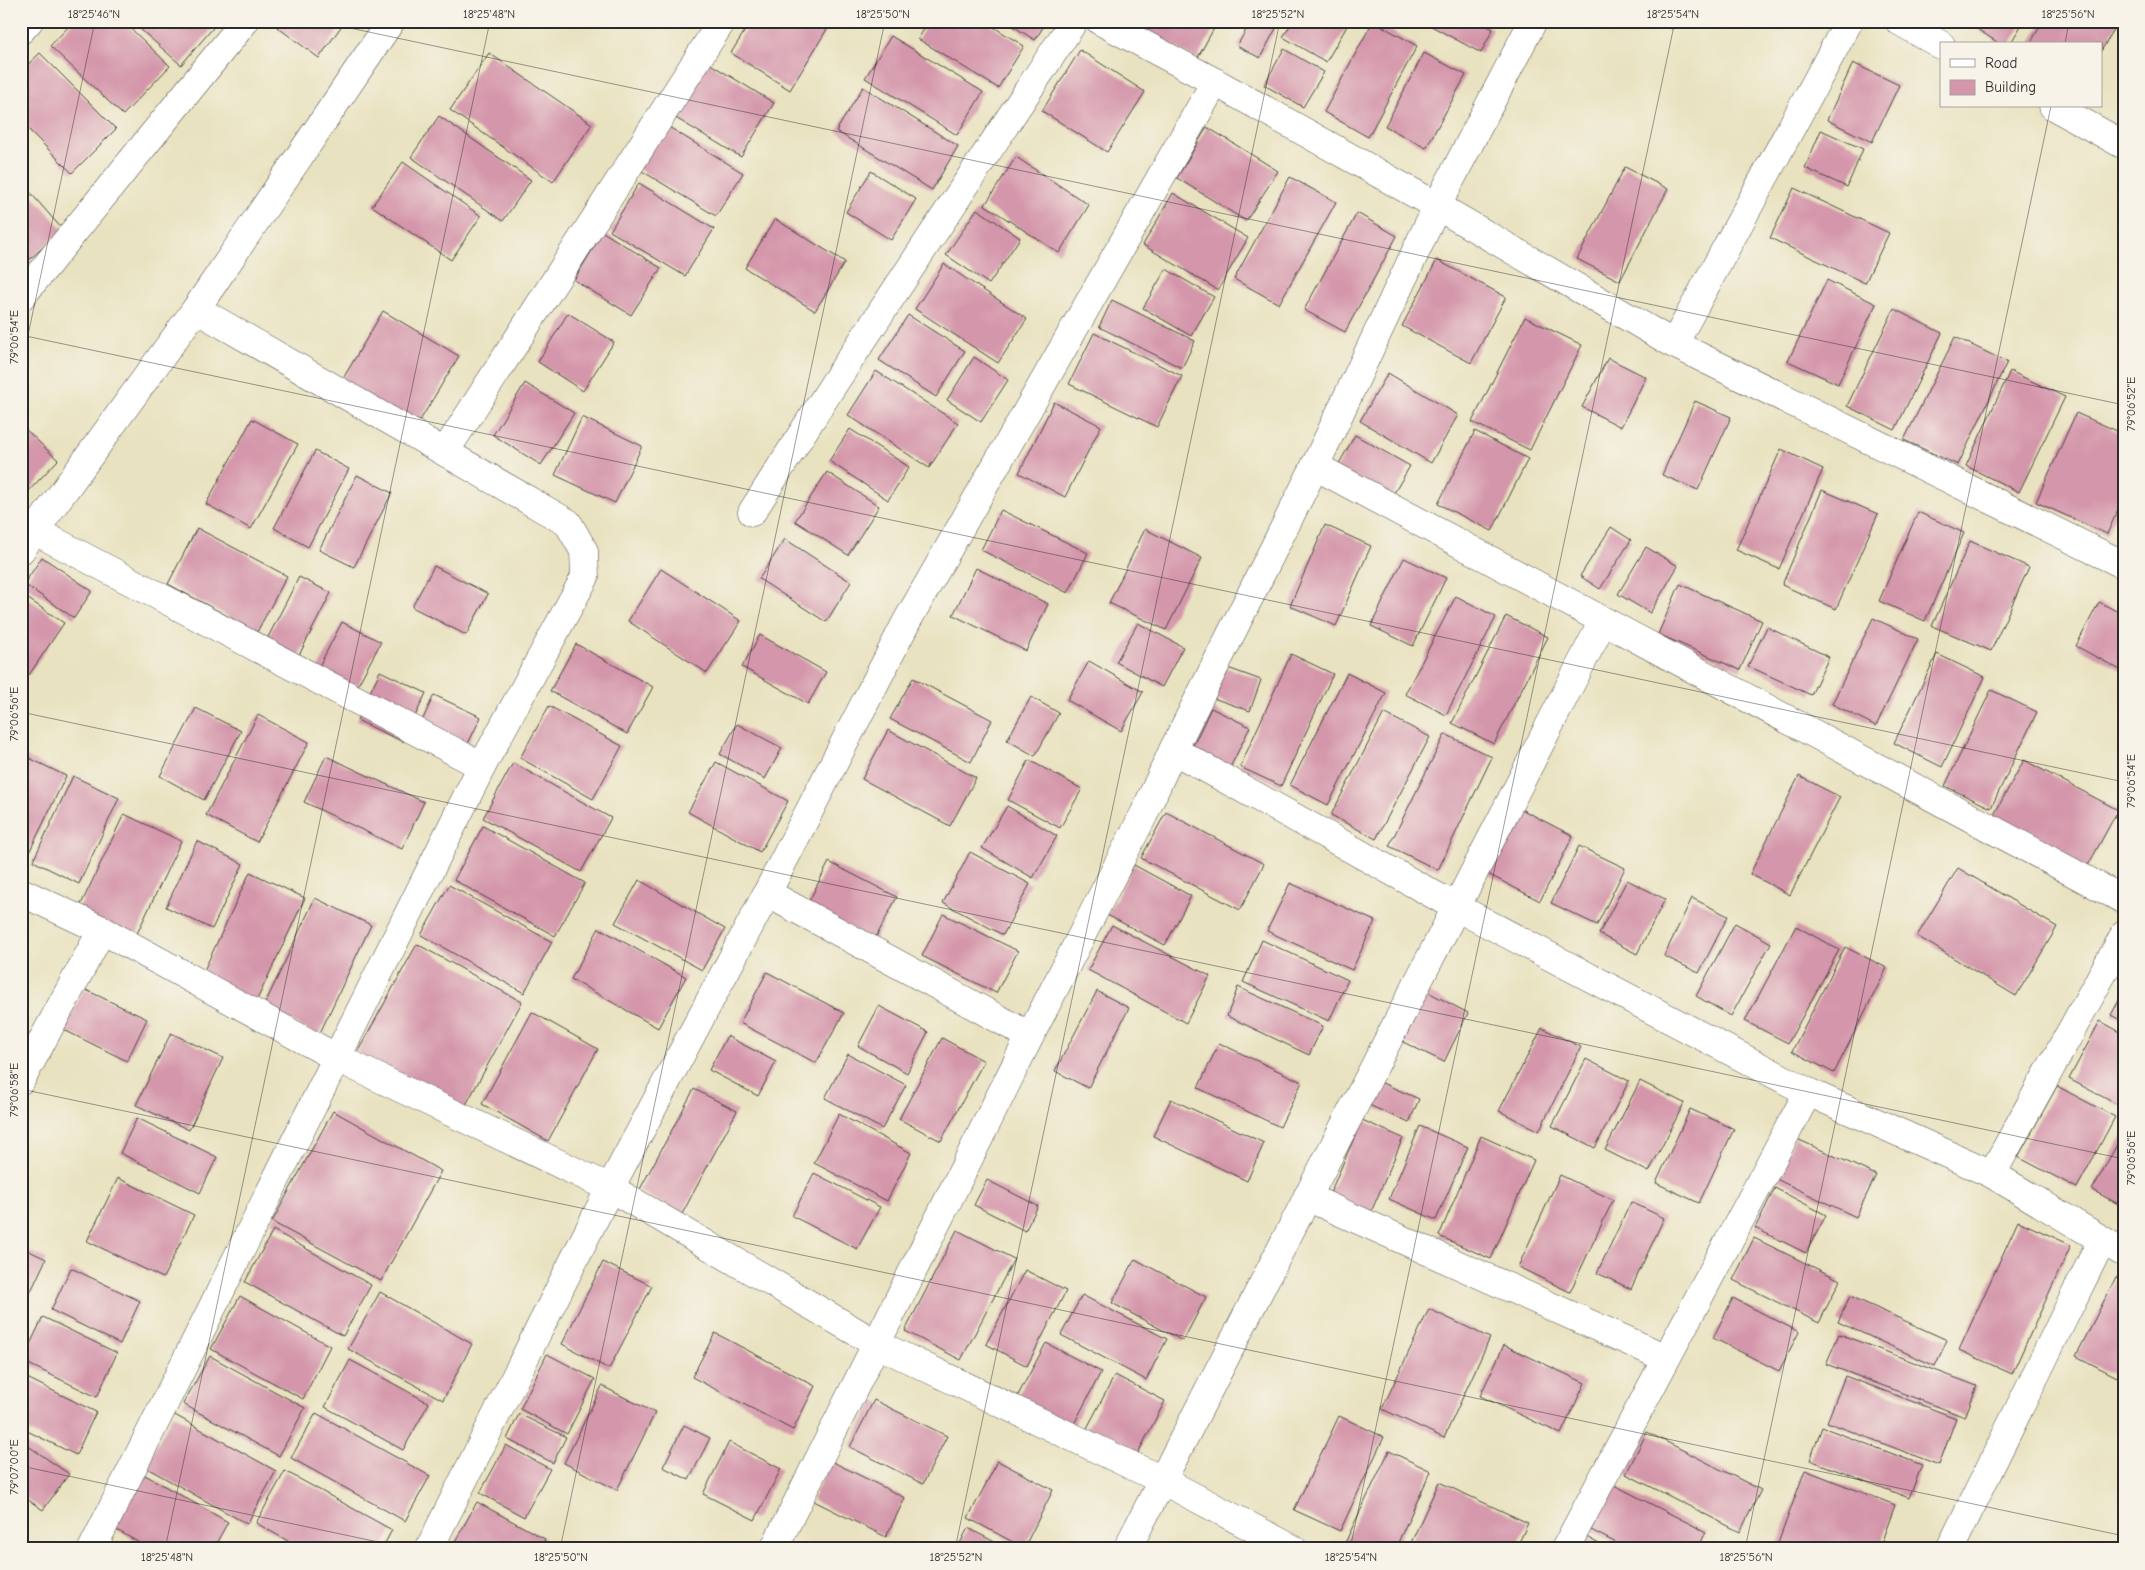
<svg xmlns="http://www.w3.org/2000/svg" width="2145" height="1570" font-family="'Comic Neue',sans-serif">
<rect width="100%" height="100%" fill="#f7f3e8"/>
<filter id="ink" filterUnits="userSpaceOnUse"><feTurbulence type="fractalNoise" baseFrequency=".02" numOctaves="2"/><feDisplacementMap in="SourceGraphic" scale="10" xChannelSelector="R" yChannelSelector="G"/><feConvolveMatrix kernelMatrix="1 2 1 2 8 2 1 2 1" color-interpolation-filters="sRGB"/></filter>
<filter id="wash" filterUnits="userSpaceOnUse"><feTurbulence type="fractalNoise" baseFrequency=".0096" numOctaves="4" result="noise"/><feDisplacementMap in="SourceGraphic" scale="20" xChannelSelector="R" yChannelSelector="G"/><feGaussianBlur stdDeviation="1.12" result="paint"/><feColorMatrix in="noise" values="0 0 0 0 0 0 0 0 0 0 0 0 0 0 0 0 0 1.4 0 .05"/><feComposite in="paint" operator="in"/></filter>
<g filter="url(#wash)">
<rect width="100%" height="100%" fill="#e9e2c0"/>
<g id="blocks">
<g fill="#d496aa">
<path d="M74,21H123L170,66L123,115L50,46Z"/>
<path d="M131,21H219L181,65Z"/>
<path d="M281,21H345L319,58L277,27Z"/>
<path d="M751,21H832L790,90L731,53Z"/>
<path d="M929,21H984L1024,46L998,88L918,39Z"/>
<path d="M1005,21H1047L1035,40Z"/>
<path d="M1153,21H1218L1197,59L1147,31Z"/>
<path d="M1251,21H1280L1260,58L1237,46Z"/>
<path d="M1293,21H1350L1326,62L1283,37Z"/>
<path d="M1373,21L1417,46L1368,137L1324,112Z"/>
<path d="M1422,21H1478L1493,29L1481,53Z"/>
<path d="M1660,21H1677L1672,29Z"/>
<path d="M1965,21H2024L2010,44H2000Z"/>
<path d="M2043,21H2119L2101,51V44H2030Z"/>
<path d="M891,36L983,92L957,135L865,78Z"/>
<path d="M1284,49L1324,72L1303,107L1264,85Z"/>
<path d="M1080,50L1145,92L1107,152L1042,111Z"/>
<path d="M40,53L116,129L72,173L21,122V71Z"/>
<path d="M489,53L592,124L553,182L450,110Z"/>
<path d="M1424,53L1466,75L1426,148L1385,126Z"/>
<path d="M707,62L774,103L741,157L674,117Z"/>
<path d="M1853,63L1899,85L1872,142L1827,120Z"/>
<path d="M863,87L958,146L932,190L836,131Z"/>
<path d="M439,116L531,180L503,221L411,157Z"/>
<path d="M664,124L743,173L716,216L637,168Z"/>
<path d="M1207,127L1278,171L1246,221L1177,178Z"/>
<path d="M1821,130L1863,149L1847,187L1805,168Z"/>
<path d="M1016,157L1089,205L1059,253L985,205Z"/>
<path d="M403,162L481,216L451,260L372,206Z"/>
<path d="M1625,167L1668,189L1620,281L1577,259Z"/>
<path d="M871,171L916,199L891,240L846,212Z"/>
<path d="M1290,177L1336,202L1279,304L1234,279Z"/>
<path d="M21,182L63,230L23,265L21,263Z"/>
<path d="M639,183L714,229L685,276L610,231Z"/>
<path d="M1794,188L1889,233L1865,283L1770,238Z"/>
<path d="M1173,193L1248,238L1218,290L1143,245Z"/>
<path d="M977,209L1020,238L989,284L946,255Z"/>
<path d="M1357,213L1397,236L1345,332L1304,310Z"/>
<path d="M775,219L845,262L815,311L745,268Z"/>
<path d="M603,232L661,268L631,315L574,280Z"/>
<path d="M1437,260L1506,297L1471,363L1402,326Z"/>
<path d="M944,264L1027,319L998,363L915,309Z"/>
<path d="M1166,269L1214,297L1191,336L1143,308Z"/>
<path d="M1827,280L1876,304L1838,384L1788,361Z"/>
<path d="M1112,300L1195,341L1182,368L1099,327Z"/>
<path d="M1894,309L1942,333L1895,430L1847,406Z"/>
<path d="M383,311L459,356L413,432L338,387Z"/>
<path d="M568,313L614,342L583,391L538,362Z"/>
<path d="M908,315L965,351L936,397L879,360Z"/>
<path d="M1525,317L1582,345L1530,450L1472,422Z"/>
<path d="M1094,333L1182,376L1157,427L1069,384Z"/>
<path d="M1955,337L2007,362L1958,465L1904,440Z"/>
<path d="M974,357L1008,380L981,422L947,400Z"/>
<path d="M1608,358L1646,377L1621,427L1582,407Z"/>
<path d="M876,371L958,423L929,468L848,415Z"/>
<path d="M2010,371L2065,397L2019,492L1966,466Z"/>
<path d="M1388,373L1458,415L1431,463L1360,421Z"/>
<path d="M525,383L574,413L541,465L493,435Z"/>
<path d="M1695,401L1731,417L1698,490L1662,475Z"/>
<path d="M1054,402L1101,426L1065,497L1019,473Z"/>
<path d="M2076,413L2124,434V496L2107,534L2036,502Z"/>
<path d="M582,417L642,446L615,503L555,475Z"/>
<path d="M252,419L298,444L251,529L206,504Z"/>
<path d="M21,425L58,460L22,498L21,497Z"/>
<path d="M850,429L909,467L888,500L829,461Z"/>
<path d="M1475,431L1528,459L1492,531L1438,504Z"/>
<path d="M1355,435L1410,466L1390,500L1336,469Z"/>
<path d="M1781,449L1823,469L1779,569L1736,550Z"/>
<path d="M315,451L349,469L308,547L274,528Z"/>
<path d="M827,472L879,506L848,555L795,521Z"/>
<path d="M357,475L392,493L354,567L319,550Z"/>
<path d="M1822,490L1878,514L1836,609L1782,585Z"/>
<path d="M1001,510L1088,553L1068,593L981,550Z"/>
<path d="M1918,512L1964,533L1925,621L1879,601Z"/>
<path d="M1325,525L1371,546L1336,626L1290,606Z"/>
<path d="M1611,527L1631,540L1600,589L1580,576Z"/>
<path d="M197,528L287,576L257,632L168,584Z"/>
<path d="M1145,529L1202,558L1166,630L1109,603Z"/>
<path d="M785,539L851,582L826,622L759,579Z"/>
<path d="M1970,541L2029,567L1991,651L1932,626Z"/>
<path d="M1646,547L1678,566L1650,613L1618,594Z"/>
<path d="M42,557L92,591L74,618L24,584Z"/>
<path d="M1404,558L1446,578L1413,646L1371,626Z"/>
<path d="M434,566L488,594L466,635L412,607Z"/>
<path d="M976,568L1048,604L1026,651L953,615Z"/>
<path d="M661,569L741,621L707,673L628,621Z"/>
<path d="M299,577L331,593L297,659L265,643Z"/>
<path d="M1680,584L1762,621L1740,670L1658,634Z"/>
<path d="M21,594L64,623L29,675L21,669Z"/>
<path d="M1456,596L1496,617L1446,715L1405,694Z"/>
<path d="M2099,602L2124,615V672L2076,646Z"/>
<path d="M1506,616L1548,637L1494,744L1452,723Z"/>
<path d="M1873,618L1918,639L1876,726L1832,704Z"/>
<path d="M342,622L381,642L353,694L315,674Z"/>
<path d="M1138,623L1183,647L1162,687L1116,662Z"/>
<path d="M1767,627L1829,657L1811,695L1748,666Z"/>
<path d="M760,635L826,672L808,704L742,667Z"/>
<path d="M576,644L653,687L627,734L550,691Z"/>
<path d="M1291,654L1333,674L1281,786L1240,767Z"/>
<path d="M1937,654L1985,677L1942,767L1894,743Z"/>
<path d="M1089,661L1143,692L1121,731L1067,700Z"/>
<path d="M1225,667L1261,680L1250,711L1213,698Z"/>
<path d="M380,671L426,693L403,742L357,720Z"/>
<path d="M1347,673L1386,693L1328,805L1290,785Z"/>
<path d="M913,678L992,720L971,762L890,719Z"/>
<path d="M1991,690L2037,712L1991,808L1945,786Z"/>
<path d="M434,695L481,717L460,760L414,738Z"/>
<path d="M1031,697L1059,713L1035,756L1007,740Z"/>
<path d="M549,706L622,746L593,799L520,758Z"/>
<path d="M196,708L241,731L204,800L160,776Z"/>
<path d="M1211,708L1250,727L1227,774L1188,756Z"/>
<path d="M1384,713L1430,737L1376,839L1331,815Z"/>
<path d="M258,715L309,742L257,842L206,815Z"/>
<path d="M737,724L782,748L765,779L720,754Z"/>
<path d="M888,730L976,778L950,826L862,779Z"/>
<path d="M1445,734L1492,757L1438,870L1389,846Z"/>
<path d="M21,754L66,776L25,861L21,859Z"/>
<path d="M326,756L424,802L402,849L304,802Z"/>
<path d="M1029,760L1082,789L1060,828L1008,800Z"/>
<path d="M2024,760L2118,810L2084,873L1990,822Z"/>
<path d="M716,762L788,801L760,852L688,812Z"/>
<path d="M513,763L611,818L581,872L483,818Z"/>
<path d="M73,776L119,798L79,884L33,861Z"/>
<path d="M1799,776L1840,797L1790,895L1750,874Z"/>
<path d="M1007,806L1057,836L1033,878L982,848Z"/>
<path d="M1517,807L1573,836L1540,901L1484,872Z"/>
<path d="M1166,812L1264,864L1240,910L1141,858Z"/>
<path d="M124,814L181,841L133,942L76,915Z"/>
<path d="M483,826L585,883L555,936L454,880Z"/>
<path d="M197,841L243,864L212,929L166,907Z"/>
<path d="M1579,846L1625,868L1597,925L1551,903Z"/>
<path d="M970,852L1030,884L1003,935L943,903Z"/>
<path d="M829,862L897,897L874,941L806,907Z"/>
<path d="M1134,865L1191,896L1165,945L1107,915Z"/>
<path d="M1958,868L2057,927L2016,996L1917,936Z"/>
<path d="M250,872L305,898L255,1004L200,979Z"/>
<path d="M639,880L725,929L702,970L615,923Z"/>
<path d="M1627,880L1665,899L1637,954L1599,934Z"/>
<path d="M1290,883L1375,921L1352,970L1267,931Z"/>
<path d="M449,885L552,942L524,993L421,935Z"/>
<path d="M315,898L371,925L319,1035L263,1008Z"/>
<path d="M1692,898L1728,916L1699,973L1664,956Z"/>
<path d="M943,914L1018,951L996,993L922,956Z"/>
<path d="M1735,923L1771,943L1731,1016L1696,996Z"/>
<path d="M1112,925L1210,976L1186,1023L1088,970Z"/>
<path d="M1796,926L1839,950L1788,1043L1745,1021Z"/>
<path d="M599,928L686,977L658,1028L571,979Z"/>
<path d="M1262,940L1348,980L1329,1021L1243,982Z"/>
<path d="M417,944L522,1002L462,1112L357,1053Z"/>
<path d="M1845,947L1887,968L1834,1073L1792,1051Z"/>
<path d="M767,972L844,1013L816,1063L740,1023Z"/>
<path d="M1238,987L1323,1026L1309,1055L1227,1016Z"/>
<path d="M84,989L147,1019L127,1061L64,1030Z"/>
<path d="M1097,991L1129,1008L1088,1088L1055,1071Z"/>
<path d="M2124,991V1022L2111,1015Z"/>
<path d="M1428,992L1468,1013L1444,1062L1403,1042Z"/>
<path d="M879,1006L928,1032L907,1073L858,1046Z"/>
<path d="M532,1012L598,1049L548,1141L482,1104Z"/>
<path d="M2100,1021L2124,1034V1099L2120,1106L2069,1079Z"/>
<path d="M1542,1028L1581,1047L1539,1131L1499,1111Z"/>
<path d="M171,1033L223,1058L189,1130L136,1105Z"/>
<path d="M727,1036L776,1062L758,1096L709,1070Z"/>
<path d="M942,1038L984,1061L941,1141L899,1119Z"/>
<path d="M1219,1043L1302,1082L1280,1127L1198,1088Z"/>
<path d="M848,1054L906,1085L882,1129L825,1098Z"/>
<path d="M1586,1059L1629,1081L1595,1148L1552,1126Z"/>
<path d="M1640,1081L1684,1103L1649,1172L1605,1150Z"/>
<path d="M1380,1082L1419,1099L1409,1123L1369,1105Z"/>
<path d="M2057,1086L2115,1117L2077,1188L2018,1157Z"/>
<path d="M694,1089L737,1111L682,1214L639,1191Z"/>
<path d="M1171,1099L1264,1143L1247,1181L1153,1136Z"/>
<path d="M1690,1109L1734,1129L1699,1203L1656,1183Z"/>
<path d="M333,1111L441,1171L381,1281L272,1222Z"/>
<path d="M839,1114L911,1153L887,1201L814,1163Z"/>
<path d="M137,1118L217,1157L200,1193L120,1153Z"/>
<path d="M1362,1120L1403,1138L1368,1219L1327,1200Z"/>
<path d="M1420,1126L1468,1147L1436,1220L1389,1199Z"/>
<path d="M2124,1132V1207L2092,1190Z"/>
<path d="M1481,1136L1534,1160L1491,1259L1439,1236Z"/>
<path d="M1795,1138L1876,1175L1856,1217L1776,1179Z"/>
<path d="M814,1173L880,1207L857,1249L792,1216Z"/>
<path d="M1560,1175L1613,1200L1570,1292L1518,1267Z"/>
<path d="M118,1178L194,1215L163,1278L87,1241Z"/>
<path d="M987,1180L1038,1206L1025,1231L974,1205Z"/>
<path d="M1775,1188L1826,1215L1806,1253L1755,1228Z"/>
<path d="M1631,1202L1664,1218L1631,1289L1597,1273Z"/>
<path d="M2018,1221L2071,1245L2012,1374L1959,1350Z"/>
<path d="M273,1230L371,1285L343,1336L245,1282Z"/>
<path d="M957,1230L1014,1259L961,1360L905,1331Z"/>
<path d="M1754,1238L1840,1280L1819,1323L1733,1280Z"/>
<path d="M21,1247L46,1259L25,1304L21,1302Z"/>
<path d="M1135,1259L1206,1297L1183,1341L1112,1303Z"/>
<path d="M603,1262L652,1286L609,1369L562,1344Z"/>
<path d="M71,1268L140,1301L120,1344L51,1310Z"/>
<path d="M1025,1270L1066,1291L1027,1366L986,1344Z"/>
<path d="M2116,1277L2124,1281V1364L2117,1377L2076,1356Z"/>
<path d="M380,1292L472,1344L443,1400L348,1349Z"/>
<path d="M1082,1295L1167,1339L1146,1380L1061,1335Z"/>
<path d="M240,1296L330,1346L303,1399L211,1349Z"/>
<path d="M1850,1296L1947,1340L1935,1366L1838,1322Z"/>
<path d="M1733,1298L1799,1332L1779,1371L1713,1338Z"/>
<path d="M1429,1309L1490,1338L1444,1438L1382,1409Z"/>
<path d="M43,1317L117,1353L97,1397L22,1361Z"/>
<path d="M715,1333L815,1386L793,1430L692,1377Z"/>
<path d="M1839,1334L1977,1386L1965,1417L1826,1364Z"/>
<path d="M1046,1343L1101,1372L1072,1428L1016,1399Z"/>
<path d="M1504,1345L1585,1383L1561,1434L1480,1396Z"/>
<path d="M547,1354L595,1379L567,1434L520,1409Z"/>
<path d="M210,1356L305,1408L279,1456L183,1404Z"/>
<path d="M350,1360L429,1403L403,1450L325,1407Z"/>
<path d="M21,1375L96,1412L76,1455L21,1428Z"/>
<path d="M1115,1375L1165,1401L1136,1457L1086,1430Z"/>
<path d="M1845,1376L1956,1418L1939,1465L1827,1422Z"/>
<path d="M602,1386L655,1413L617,1490L564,1463Z"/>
<path d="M874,1400L947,1436L923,1484L850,1447Z"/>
<path d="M316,1413L430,1476L405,1521L291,1458Z"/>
<path d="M173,1414L276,1471L247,1524L145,1467Z"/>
<path d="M519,1414L566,1437L553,1463L507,1439Z"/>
<path d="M1339,1416L1384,1437L1340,1531L1294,1510Z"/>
<path d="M684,1425L710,1438L689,1480L663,1467Z"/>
<path d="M1822,1427L1922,1465L1909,1498L1810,1460Z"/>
<path d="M1647,1432L1761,1490L1740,1532L1626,1474Z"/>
<path d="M21,1441L69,1474L43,1510L21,1495Z"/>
<path d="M729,1442L781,1469L755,1520L703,1494Z"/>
<path d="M506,1445L550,1469L524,1517L480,1493Z"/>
<path d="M1389,1451L1431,1471L1395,1549H1347L1343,1547Z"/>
<path d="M831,1461L905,1498L886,1537L812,1500Z"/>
<path d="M998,1461L1053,1490L1024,1548L968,1518Z"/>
<path d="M1805,1470L1895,1505L1879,1549H1785L1777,1546Z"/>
<path d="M138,1471L228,1522L213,1549H150L108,1525Z"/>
<path d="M285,1471L392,1530L382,1549H302L256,1523Z"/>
<path d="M1439,1482L1528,1523L1516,1549H1408Z"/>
<path d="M1614,1485L1706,1532L1698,1549H1628L1591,1530Z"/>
<path d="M477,1502L545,1539L540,1549H451Z"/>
<path d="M968,1528L1008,1549H957Z"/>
<path d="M1581,1534L1608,1549H1573Z"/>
</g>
</g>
</g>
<g filter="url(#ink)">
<use href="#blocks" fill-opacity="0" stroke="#484641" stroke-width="1"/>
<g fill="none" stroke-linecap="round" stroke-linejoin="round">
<defs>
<g id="minor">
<path d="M1100,21L1215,82L1437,206L1674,344L2124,565"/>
<path d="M1899,21L1941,45"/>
<path d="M21,30L29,21"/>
<path d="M2053,106L2124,145"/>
<path d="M21,297L245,21"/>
<path d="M196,309L391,21"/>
<path d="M1674,344L1849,21"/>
<path d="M445,452L722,21"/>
<path d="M1315,466L2124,900"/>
<path d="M752,512L833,385L1074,21"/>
<path d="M35,531L482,766"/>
<path d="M21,550L196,309L568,523L584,551L585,577L482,766L92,1549"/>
<path d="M1173,750L1456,907L1808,1092"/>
<path d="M21,892L102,930L337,1058L610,1188L877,1344L1162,1480L1293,1549"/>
<path d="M767,893L1030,1036"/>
<path d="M21,1080L102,930"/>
<path d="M1992,1174L2124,935"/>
<path d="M1307,1197L1666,1358"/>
<path d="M429,1549L610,1188L767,893L907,621L1215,82"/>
<path d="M774,1549L1030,1036L1144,814L1173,750L1315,466L1437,206L1533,21"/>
<path d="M1127,1549L1603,621"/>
<path d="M1565,1549L1808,1092L1992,1174L2124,1253"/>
<path d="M1950,1549L2102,1240"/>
</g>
</defs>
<use href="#minor" stroke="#484641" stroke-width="29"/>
<use href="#minor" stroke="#fff" stroke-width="28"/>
</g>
</g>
<path fill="none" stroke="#2b2b2b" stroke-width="1" stroke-opacity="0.45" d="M317,21L2124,405M2090,21L2124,28M2065,44L2069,21M21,335L2124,782M21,368L95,21M21,712L2124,1159M21,1089L2124,1536M21,1466L411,1549M165,1549L490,21M560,1549L885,21M955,1549L1280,21M1350,1549L1675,21M1745,1549L2051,106"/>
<rect width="2145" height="1570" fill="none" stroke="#f7f3e8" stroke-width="55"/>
<rect x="1940" y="42" width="162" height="65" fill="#f7f3e8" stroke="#a5a39c"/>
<rect x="1950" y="59" width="25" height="8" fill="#ffffff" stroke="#a5a39c"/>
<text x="1985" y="68" font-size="15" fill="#2b2b2b">Road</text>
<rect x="1950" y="80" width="25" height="15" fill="#d496aa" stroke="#a5a39c"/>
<text x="1985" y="92" font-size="15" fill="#2b2b2b">Building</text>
<rect x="28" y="28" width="2090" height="1514" fill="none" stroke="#2b2b2b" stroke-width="2"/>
<g font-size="12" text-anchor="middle" fill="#2b2b2b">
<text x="94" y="18">18°25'46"N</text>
<text x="489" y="18">18°25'48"N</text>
<text x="883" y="18">18°25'50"N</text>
<text x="1278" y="18">18°25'52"N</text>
<text x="1673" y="18">18°25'54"N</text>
<text x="2068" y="18">18°25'56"N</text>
<text transform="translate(14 337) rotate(-90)" y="4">79°06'54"E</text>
<text transform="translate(2131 404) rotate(-90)" y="4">79°06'52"E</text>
<text transform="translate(14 714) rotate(-90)" y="4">79°06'56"E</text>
<text transform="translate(2131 781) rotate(-90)" y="4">79°06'54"E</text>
<text transform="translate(14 1090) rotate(-90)" y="4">79°06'58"E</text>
<text transform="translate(2131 1158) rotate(-90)" y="4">79°06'56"E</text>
<text transform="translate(14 1467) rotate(-90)" y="4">79°07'00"E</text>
<text x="167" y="1561">18°25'48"N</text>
<text x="561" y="1561">18°25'50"N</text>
<text x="956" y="1561">18°25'52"N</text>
<text x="1351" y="1561">18°25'54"N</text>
<text x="1746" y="1561">18°25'56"N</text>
</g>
</svg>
